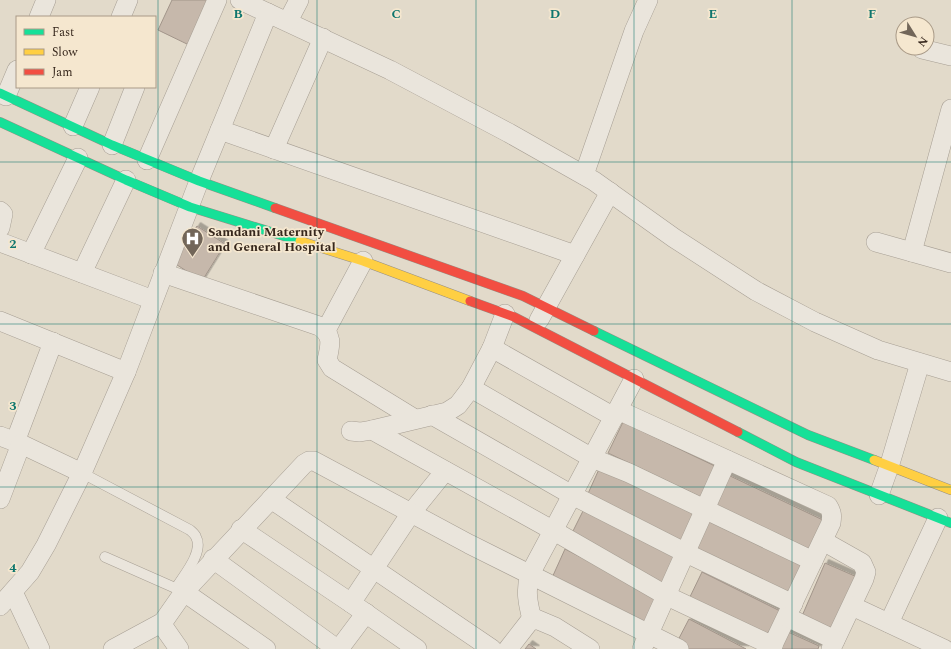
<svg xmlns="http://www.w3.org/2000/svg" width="951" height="649" font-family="Spectral,serif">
<defs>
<filter id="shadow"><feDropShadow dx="3.5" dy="-3.5" stdDeviation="0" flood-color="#0004"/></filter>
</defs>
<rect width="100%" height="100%" fill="#e2daca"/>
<g fill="#c6b8ab" stroke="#a2958a" filter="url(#shadow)">
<path d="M172,0H210L189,45L158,30Z"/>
<path d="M197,226L225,244L202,281L174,263Z"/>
<path d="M623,422L719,468L705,499L608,453Z"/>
<path d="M600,467L697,513L682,544L586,498Z"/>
<path d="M728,475L825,521L810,552L713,507Z"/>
<path d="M584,509L680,554L666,585L571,535Z"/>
<path d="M706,520L803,566L788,597L691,552Z"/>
<path d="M565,549L657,596L647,625L551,580Z"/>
<path d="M825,563L857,577L833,629L802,616Z"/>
<path d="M702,572L782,612L765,637L687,603Z"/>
<path d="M689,619L746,649H687L676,644Z"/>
<path d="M788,632L819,646L818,649H781Z"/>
<path d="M529,644L536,649H525Z"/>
</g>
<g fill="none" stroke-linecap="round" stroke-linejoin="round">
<defs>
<g id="lane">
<path d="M82,473L190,530C192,532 195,534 196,537C204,552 184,575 176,588"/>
<path d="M105,557L182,591"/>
</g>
<g id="street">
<path d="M240,0L390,70L509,133L594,181L674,238L756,291L815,322L878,350L951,372"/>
<path d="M39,17L46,0"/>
<path d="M121,17L128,0"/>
<path d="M288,21L299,0"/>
<path d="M922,49L951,56"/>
<path d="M6,96L17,70"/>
<path d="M73,126L90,87"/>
<path d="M220,130L575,255"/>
<path d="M112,145L135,87"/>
<path d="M274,149L323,38"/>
<path d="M147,160L217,0"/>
<path d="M584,175L634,31L648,0"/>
<path d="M0,211L3,214L0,228"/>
<path d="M0,242L153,300"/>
<path d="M876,242L951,263"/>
<path d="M912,252L951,109"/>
<path d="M31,254L78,158"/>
<path d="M82,273L126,180"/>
<path d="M163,273L319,326C334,335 330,346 327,360L332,368L415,419"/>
<path d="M539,320L610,192"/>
<path d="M0,321L126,372"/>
<path d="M326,330L363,261"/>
<path d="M492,348L614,417"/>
<path d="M471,388L592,458L629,473L813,561"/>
<path d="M618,410L828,506C832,512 832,516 831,523L771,649"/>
<path d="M432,415L572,495L686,553L793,604"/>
<path d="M372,430L554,531L667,596L773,646"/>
<path d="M351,431L360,432L372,430L447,412L458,405L471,388L492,348L505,314"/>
<path d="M0,436L21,444L82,473"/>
<path d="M15,442L53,342"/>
<path d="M879,495L889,467L920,363"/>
<path d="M0,499L21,444"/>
<path d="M271,499L492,649"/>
<path d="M241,529L351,603L417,649"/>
<path d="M823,541L862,563L866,572L864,579L831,649"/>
<path d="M213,559L337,649"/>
<path d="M13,592L40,649"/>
<path d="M184,592L266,649"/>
<path d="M351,603L411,513L445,471"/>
<path d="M0,606L30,572L46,545L82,473L126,372L199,181L268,13"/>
<path d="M852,606L944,649"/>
<path d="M787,617L835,640"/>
<path d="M532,619C528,604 525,590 530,574L634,379"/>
<path d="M889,623L938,518"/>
<path d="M113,649L163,622"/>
<path d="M179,649L163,626V622L184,592L304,464L309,461H314L469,544L679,649"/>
<path d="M339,649L366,613"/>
<path d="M508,649L529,622L536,619L555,627L590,649"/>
<path d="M642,649L727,460"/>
</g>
<g id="fast">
<path d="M0,93L112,145L199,181L275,208"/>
<path d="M0,122L126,180L190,207L300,241"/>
<path d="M594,331L808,435L874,460"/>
<path d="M738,432L796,462L951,523"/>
</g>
<g id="slow">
<path d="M300,241L363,261L470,301"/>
<path d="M874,460L951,490"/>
</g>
<g id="jam">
<path d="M275,208L523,296L594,331"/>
<path d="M470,301L514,317L738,432"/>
</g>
</defs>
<use href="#lane" stroke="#a79f94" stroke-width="11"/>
<use href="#street" stroke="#a79f94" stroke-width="20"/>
<use href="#fast" stroke="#978f84" stroke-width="10"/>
<use href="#slow" stroke="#978f84" stroke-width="10"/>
<use href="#jam" stroke="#978f84" stroke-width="10"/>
<use href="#lane" stroke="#eae5dc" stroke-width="10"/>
<use href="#street" stroke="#eae5dc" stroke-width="19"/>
<use href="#fast" stroke="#16e098" stroke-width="9"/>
<use href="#slow" stroke="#ffcf43" stroke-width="9"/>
<use href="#jam" stroke="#f24e42" stroke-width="9"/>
</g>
<path fill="none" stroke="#0f766e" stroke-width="1" stroke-opacity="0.55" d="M158,0V649M317,0V649M476,0V649M634,0V649M792,0V649M0,162H951M0,324H951M0,487H951"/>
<defs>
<symbol id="hospital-pin" viewBox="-11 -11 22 30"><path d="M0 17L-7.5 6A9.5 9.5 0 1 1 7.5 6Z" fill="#726659" stroke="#f5e7cf"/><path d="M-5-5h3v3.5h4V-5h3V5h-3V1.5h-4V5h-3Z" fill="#fff"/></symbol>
</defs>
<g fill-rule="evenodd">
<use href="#hospital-pin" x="180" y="226" width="25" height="34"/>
</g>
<g text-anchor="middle" stroke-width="3.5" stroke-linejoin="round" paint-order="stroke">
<g font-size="13" font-weight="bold" fill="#36271c" stroke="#f5e7cf" text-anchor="start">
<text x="208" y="236">Samdani Maternity<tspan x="208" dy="15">and General Hospital</tspan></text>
</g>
</g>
<g font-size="13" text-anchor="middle" font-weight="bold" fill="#0f766e" stroke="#f5e7cf" stroke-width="3.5" stroke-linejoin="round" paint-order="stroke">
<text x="238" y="18">B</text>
<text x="396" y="18">C</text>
<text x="555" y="18">D</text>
<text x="713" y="18">E</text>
<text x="872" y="18">F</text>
<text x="13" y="248">2</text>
<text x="13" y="410">3</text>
<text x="13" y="572">4</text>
</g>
<rect x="16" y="16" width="140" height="72" fill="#f5e7cf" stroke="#a99a87"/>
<rect x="24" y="29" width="20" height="6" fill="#16e098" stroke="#a99a87"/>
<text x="52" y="36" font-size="12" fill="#36271c">Fast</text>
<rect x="24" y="49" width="20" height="6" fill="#ffcf43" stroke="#a99a87"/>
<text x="52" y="56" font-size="12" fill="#36271c">Slow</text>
<rect x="24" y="69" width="20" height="6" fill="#f24e42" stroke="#a99a87"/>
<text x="52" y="76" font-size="12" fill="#36271c">Jam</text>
<g transform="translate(915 36) rotate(127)"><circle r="19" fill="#f5e7cf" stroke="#a99a87"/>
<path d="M0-3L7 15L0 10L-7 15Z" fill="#726659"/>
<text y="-6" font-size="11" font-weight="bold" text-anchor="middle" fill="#36271c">N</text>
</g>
</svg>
